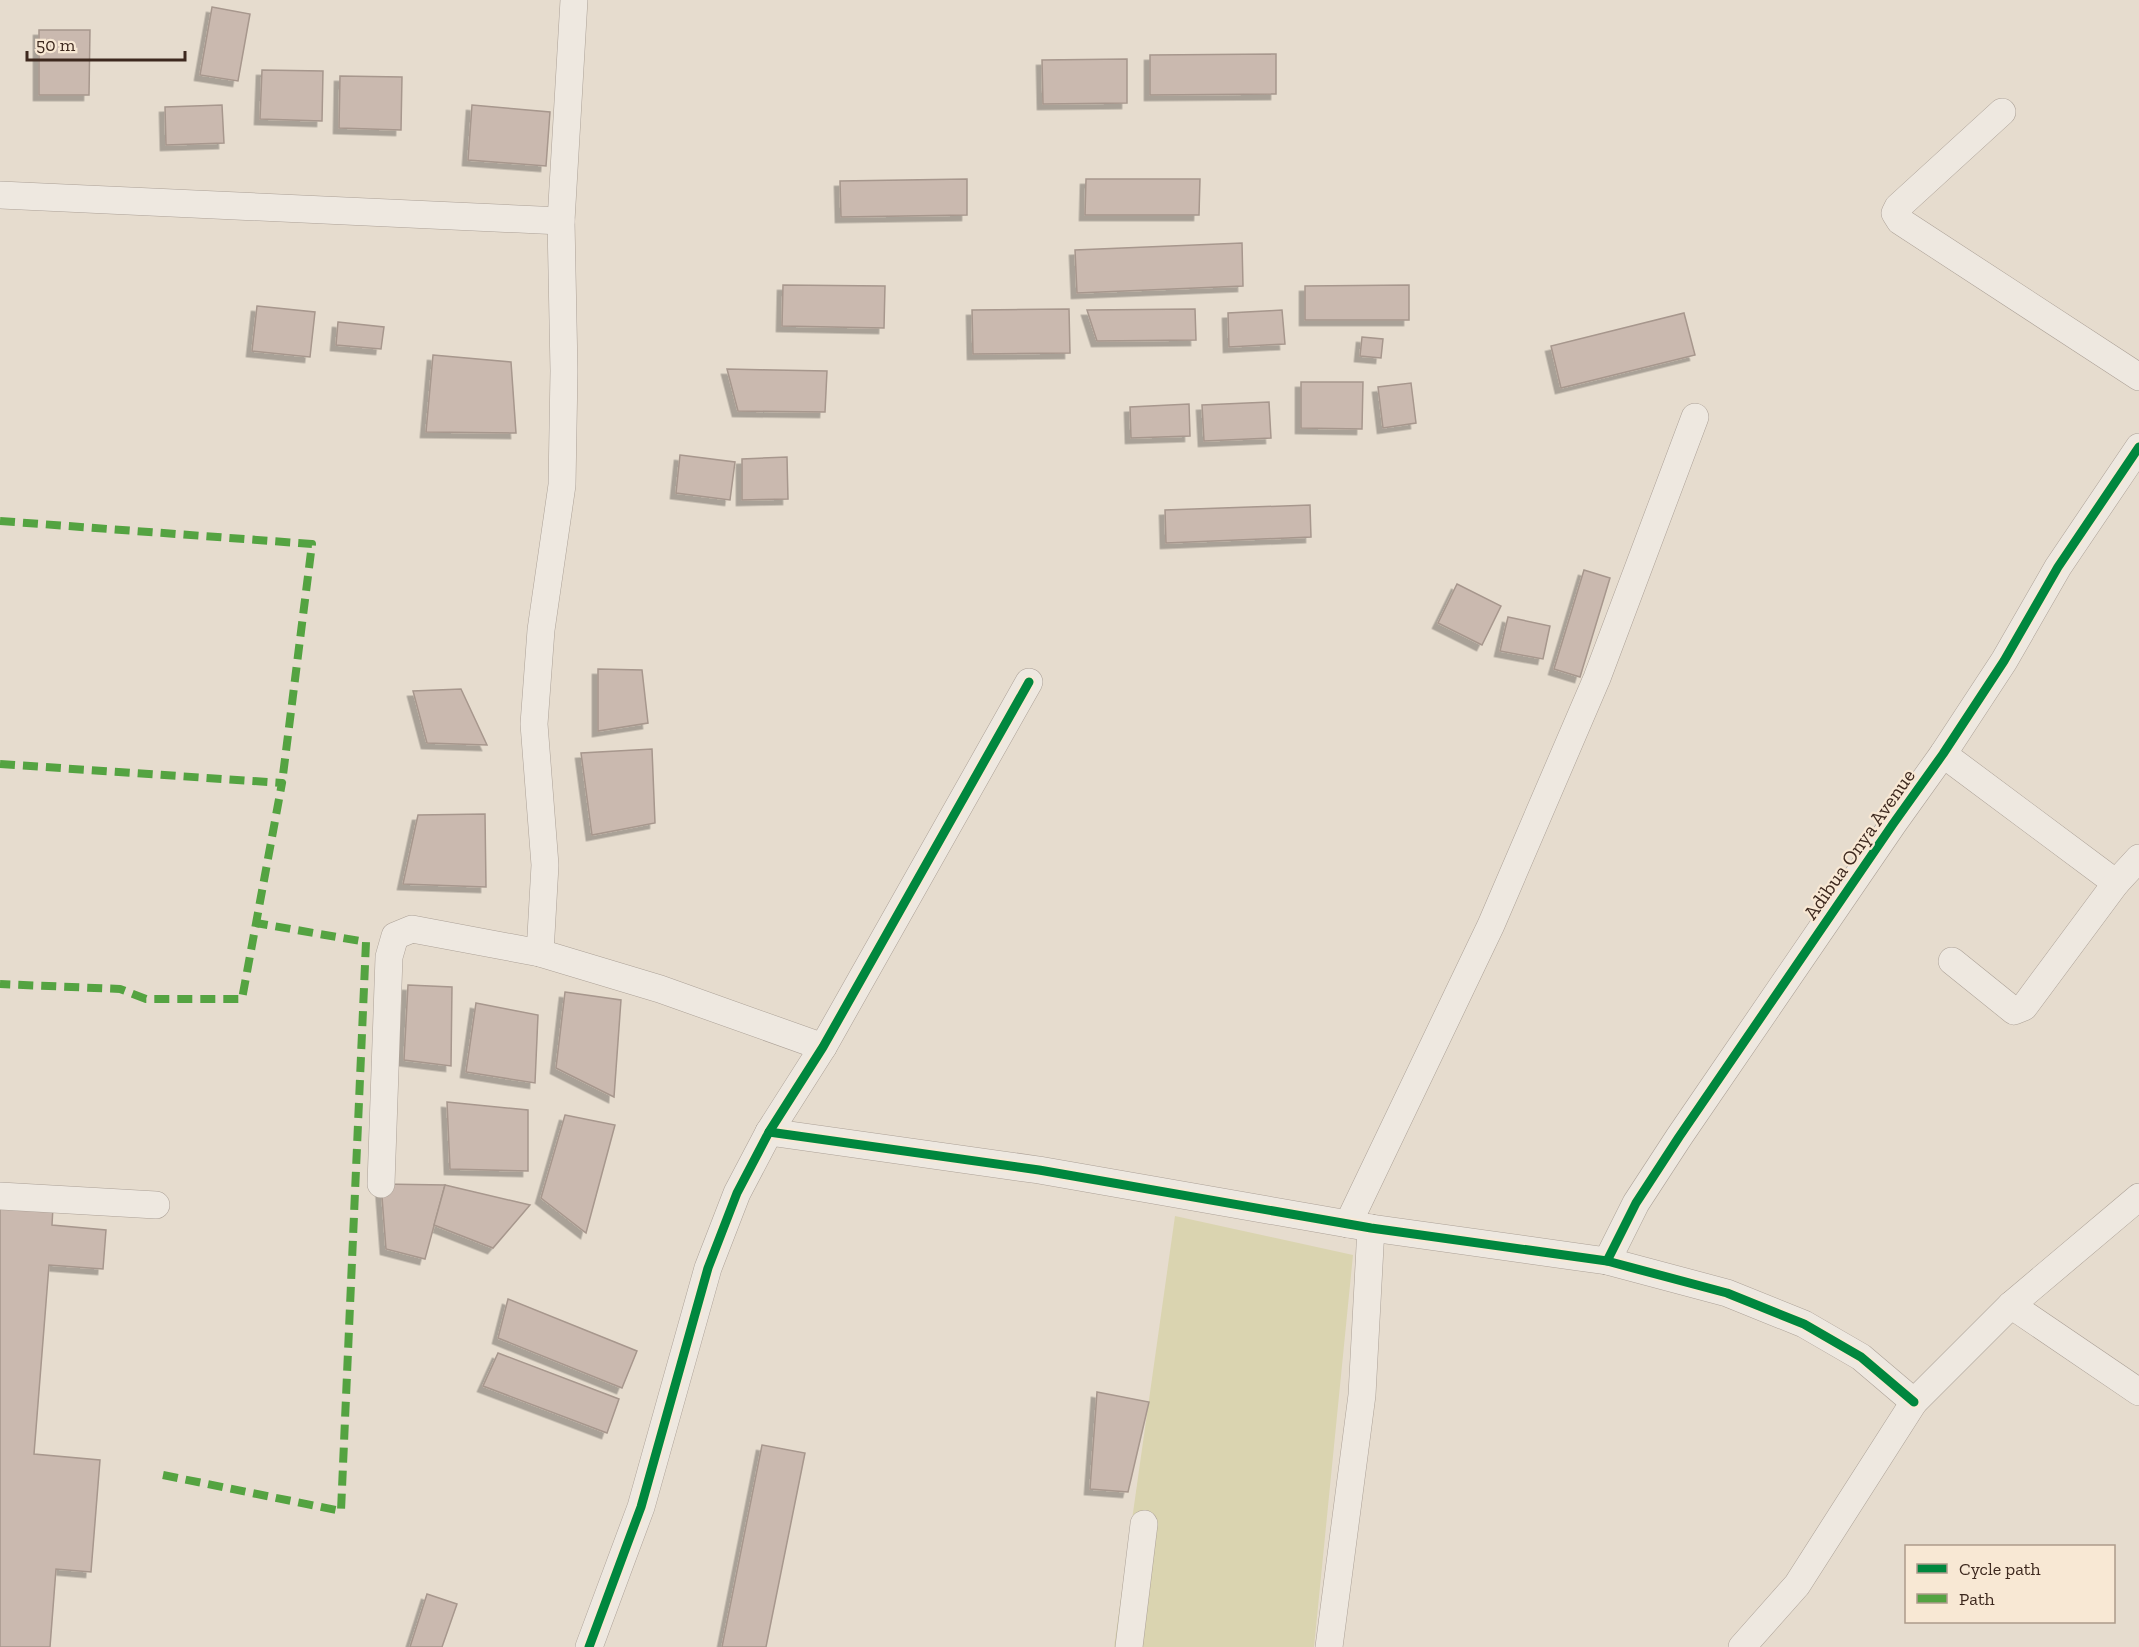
<svg xmlns="http://www.w3.org/2000/svg" width="2139" height="1647" font-family="'Zilla Slab',serif">
<defs>
<filter id="shadow"><feDropShadow dx="-5.5" dy="5.5" stdDeviation="0" flood-color="#0004"/></filter>
</defs>
<rect width="100%" height="100%" fill="#e6dcce"/>
<path fill="#dad4b0" d="M1175,1216L1353,1255L1314,1647H1114Z"/>
<g fill="#cab9af" stroke="#a7978d" stroke-width="1.5" filter="url(#shadow)">
<path d="M212,7L250,14L238,81L200,75Z"/>
<path d="M39,30H90L89,95H39Z"/>
<path d="M1276,54V94L1150,95V55Z"/>
<path d="M1127,59V103L1043,104L1042,60Z"/>
<path d="M262,70L323,71L322,121L260,119Z"/>
<path d="M340,76L402,77L401,130L339,128Z"/>
<path d="M222,105L224,143L166,145L165,107Z"/>
<path d="M472,105L550,112L546,166L468,160Z"/>
<path d="M967,179V215L841,217L840,181Z"/>
<path d="M1086,179H1200L1199,215H1085Z"/>
<path d="M1242,243L1243,286L1077,293L1075,250Z"/>
<path d="M783,285L885,286L884,328L782,326Z"/>
<path d="M1409,285V320H1305V286Z"/>
<path d="M257,306L315,312L310,357L252,351Z"/>
<path d="M1069,309L1070,353L973,354L972,310Z"/>
<path d="M1195,309L1196,340L1097,341L1087,310Z"/>
<path d="M1282,310L1285,344L1229,347L1228,313Z"/>
<path d="M1684,313L1695,355L1561,388L1551,346Z"/>
<path d="M338,322L384,327L381,349L336,345Z"/>
<path d="M1362,337L1383,339L1381,358L1360,356Z"/>
<path d="M433,355L511,362L516,433L426,432Z"/>
<path d="M727,369L827,371L825,412L738,411Z"/>
<path d="M1301,382H1363L1362,429L1301,428Z"/>
<path d="M1411,383L1416,423L1383,428L1378,387Z"/>
<path d="M1269,402L1271,438L1204,441L1202,405Z"/>
<path d="M1189,404L1190,436L1131,438L1130,407Z"/>
<path d="M680,455L735,462L730,500L676,493Z"/>
<path d="M787,457L788,499L742,500V459Z"/>
<path d="M1310,505L1311,537L1166,543L1165,510Z"/>
<path d="M1584,570L1610,578L1580,677L1554,669Z"/>
<path d="M1457,584L1501,606L1482,645L1438,623Z"/>
<path d="M1508,617L1550,626L1543,659L1500,651Z"/>
<path d="M598,669L642,670L648,723L598,731Z"/>
<path d="M461,689L487,745L427,743L413,691Z"/>
<path d="M652,749L655,823L592,835L581,753Z"/>
<path d="M485,814L486,887L403,884L418,815Z"/>
<path d="M408,985L452,987L451,1066L404,1060Z"/>
<path d="M565,992L621,1000L614,1097L556,1068Z"/>
<path d="M476,1003L538,1015L535,1083L466,1072Z"/>
<path d="M447,1102L528,1110V1171L450,1169Z"/>
<path d="M565,1115L615,1125L586,1233L541,1198Z"/>
<path d="M381,1184L445,1185L425,1259L386,1249Z"/>
<path d="M445,1185L530,1205L493,1248L434,1225Z"/>
<path d="M0,1202L53,1207L52,1225L106,1230L103,1269L49,1265L34,1454L100,1460L91,1572L56,1569L50,1647H0Z"/>
<path d="M508,1299L637,1351L622,1388L498,1338Z"/>
<path d="M498,1353L619,1399L607,1433L483,1386Z"/>
<path d="M1097,1392L1149,1402L1128,1492L1090,1489Z"/>
<path d="M762,1445L805,1453L766,1647H722Z"/>
<path d="M427,1594L457,1604L442,1647H410Z"/>
</g>
<g fill="none" stroke-linecap="round" stroke-linejoin="round">
<defs>
<g id="minor">
<path d="M2002,112L1898,207L1895,213L1900,221L2139,377"/>
<path d="M0,195L561,221"/>
<path d="M1943,754L2116,883"/>
<path d="M540,953L545,865L534,724L541,630L562,485L564,371L561,221L574,0"/>
<path d="M1952,961L2014,1011L2024,1007L2116,883L2139,858"/>
<path d="M769,1132L1039,1170L1371,1228L1607,1261L1727,1293L1804,1324L1861,1357L1914,1402"/>
<path d="M381,1184L389,957L395,936L412,929L540,953L660,989L823,1047"/>
<path d="M0,1196L156,1205"/>
<path d="M1348,1224L1491,925L1597,678L1695,417"/>
<path d="M1607,1261L1636,1203L1679,1137L1893,824L1943,754L2004,661L2058,567L2139,447"/>
<path d="M2011,1305L2139,1392"/>
<path d="M589,1647L641,1507L708,1268L737,1193L769,1132L823,1047L1029,682"/>
<path d="M1129,1647L1144,1524"/>
<path d="M1329,1647L1362,1395L1371,1228"/>
<path d="M1742,1647L1797,1585L1914,1402L2011,1305L2139,1197"/>
</g>
</defs>
<use href="#minor" stroke="#aca197" stroke-width="28"/>
<use href="#minor" stroke="#eee8e0" stroke-width="27"/>
<g stroke="#54a341" stroke-width="8" stroke-dasharray="15 8" stroke-linecap="butt">
<path d="M0,521L312,544L282,783"/>
<path d="M0,764L282,783L242,999H146L120,989L0,984"/>
<path d="M163,1475L341,1511L366,942L256,923"/>
</g>
<defs>
<g id="cycleway">
<path d="M769,1132L1039,1170L1371,1228L1607,1261L1727,1293L1804,1324L1861,1357L1914,1402"/>
<path d="M1607,1261L1636,1203L1679,1137L1893,824L1943,754L2004,661L2058,567L2139,447"/>
<path d="M589,1647L641,1507L708,1268L737,1193L769,1132L823,1047L1029,682"/>
</g>
</defs>
<use href="#cycleway" stroke="#f8e8d4" stroke-width="13"/>
<use href="#cycleway" stroke="#00873e" stroke-width="9"/>
</g>
<g text-anchor="middle" stroke-width="4.5" stroke-linejoin="round" paint-order="stroke">
<g font-size="20" fill="#3d281e" stroke="#f8e8d4">
<text transform="translate(1859 844) rotate(-55)" y="7">Adibua Onya Avenue</text>
</g>
</g>
<rect x="1905" y="1545" width="210" height="78" fill="#f8e8d4" stroke="#ad9b8b" stroke-width="1.5"/>
<rect x="1917" y="1564" width="30" height="9" fill="#00873e" stroke="#ad9b8b" stroke-width="1.5"/>
<text x="1959" y="1575" font-size="18" fill="#3d281e">Cycle path</text>
<rect x="1917" y="1594" width="30" height="9" fill="#54a341" stroke="#ad9b8b" stroke-width="1.5"/>
<text x="1959" y="1605" font-size="18" fill="#3d281e">Path</text>
<path d="M27 51v9h158v-9" fill="none" stroke="#3d281e" stroke-width="3"/>
<text x="36" y="51" font-size="18" fill="#3d281e" stroke="#f8e8d4" stroke-width="4.5" paint-order="stroke">50 m</text>
</svg>
